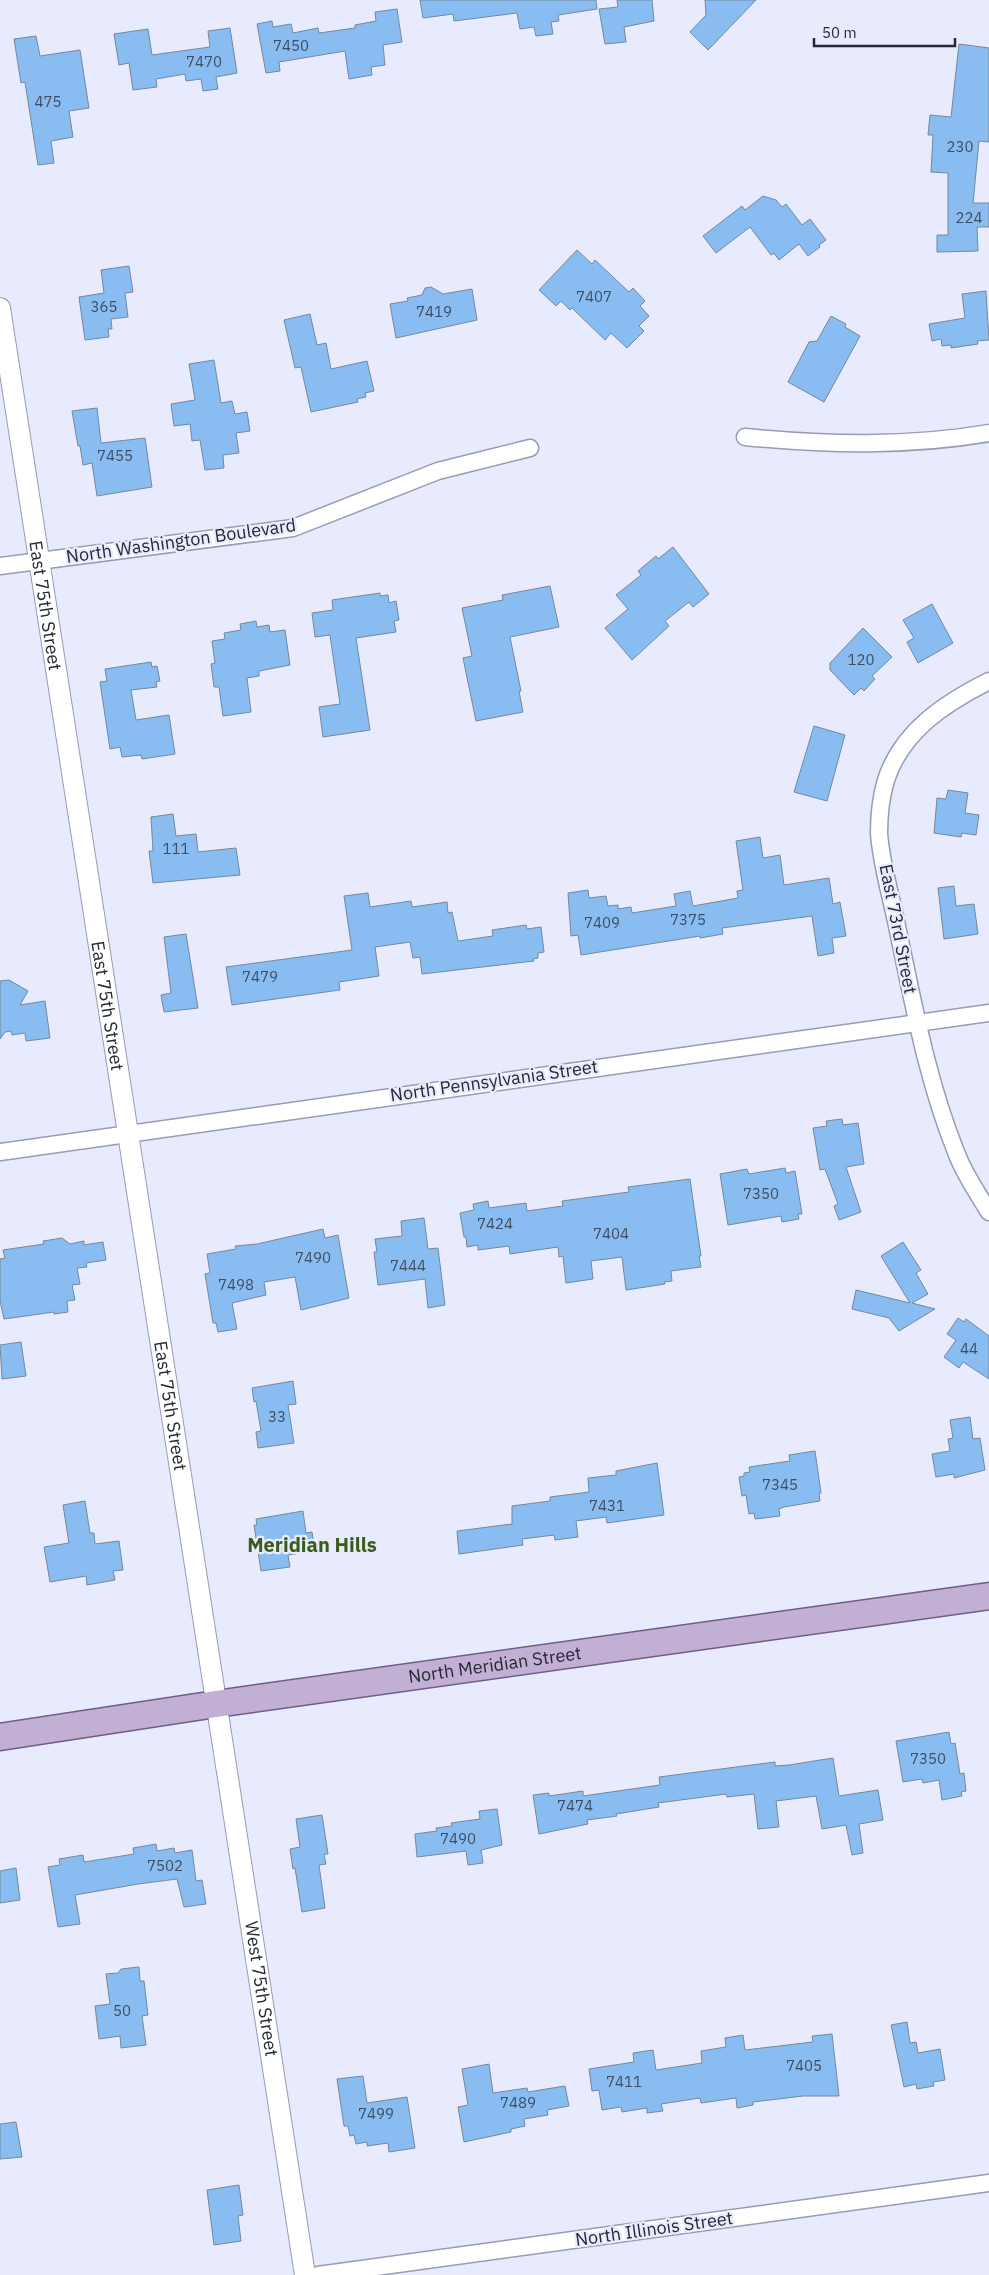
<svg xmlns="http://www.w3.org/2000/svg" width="989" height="2275" font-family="'IBM Plex Sans',sans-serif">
<rect width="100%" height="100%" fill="#e8ebfd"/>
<g fill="#89bdf1" stroke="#73889d">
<path d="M420,0H596L597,9L558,15L559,21L551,22L553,34L536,36L534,27L520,29L517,13L454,21L453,14L423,18Z"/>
<path d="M617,0H652L654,21L624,27L626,42L605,44L599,9L618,7Z"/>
<path d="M705,0H756L708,50L690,32L706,15Z"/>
<path d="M397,9L402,42L383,45L385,65L371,67L372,75L349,79L345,51L279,62L280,71L266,73L257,24L272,21L273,27L291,24L293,33L318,28L319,33L355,28V25L376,21L375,12Z"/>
<path d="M230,28L237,73L216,77L218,89L203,91L201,79L186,81L185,74L156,79L157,87L133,90L129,63L119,65L114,34L148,29L152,55L210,47L208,31Z"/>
<path d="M36,36L40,56L80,50L89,108L69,111L73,137L51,141L54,163L38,165L25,82L21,83L14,39Z"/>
<path d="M959,44L989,48V142L979,141L973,203H989V227H977L978,251L937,252V235H948V173L931,172L933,135H928L930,115L951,117Z"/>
<path d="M763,196L776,200L782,207L786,204L802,225L810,219L826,240L819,245L820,247L808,256L799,244L779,260L774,253L771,255L750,227L716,253L703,236L742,206L745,210Z"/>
<path d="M577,250L592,264L595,260L629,292L633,288L645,301L640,306L649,316L639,326L644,331L627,348L611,333L605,340L572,308L570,310L561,301L556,306L539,290Z"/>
<path d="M129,266L133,292L125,293L128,317L111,319L112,329H108L109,337L85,340L79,297L104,293L101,270Z"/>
<path d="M431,287L443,294L472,289L477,320L396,338L390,304L408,301L407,298L422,295L425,288Z"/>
<path d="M986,291L989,340L977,341L978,344L951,348V345L942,346L941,339L932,341L929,324L965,318L962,294Z"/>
<path d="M310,314L317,345L326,343L331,369L367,361L374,391L365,393L366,397L357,399L358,402L311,412L301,367L295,368L284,320Z"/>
<path d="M831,316L846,324L845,327L860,336L824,402L788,382L809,342L817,341Z"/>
<path d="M214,360L221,403L232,401L235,414L247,412L250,431L236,433L239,453L223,455L224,468L205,470L200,440L192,441L190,424L174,426L171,404L195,400L189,364Z"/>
<path d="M97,408L101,443L145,438L152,487L97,496L92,463L83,465L80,446H78L72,411Z"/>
<path d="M673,547L709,594L693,607L689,602L665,621L669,626L632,660L605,628L628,609L616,595L641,575L638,571L656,556L658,559Z"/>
<path d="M550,586L559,627L510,637L521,691H519L523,712L476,721L463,658L472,656L462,608L503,600L502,595Z"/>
<path d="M380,593V596L388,595L389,603L396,601L399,620L394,621L396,632L356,638L370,730L323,737L319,707L340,704L330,635L315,637L312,613L333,610L332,600Z"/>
<path d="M932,604L953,643L918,663L907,642L914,638L903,620Z"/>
<path d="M256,621L257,627L269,625L270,632L285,630L290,665L259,671V676L247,678L251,712L223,716L219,687H214L211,664L215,663L212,641L225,639L224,633L241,630L240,624Z"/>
<path d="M863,628L892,657L872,676L875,679L864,691L861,688L854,695L830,670V663Z"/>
<path d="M151,662L152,667L157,666L160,681L156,682L157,687L131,690L136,720L169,715L175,754L142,759L141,755L122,757L120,747L110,749L100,682L107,681L105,669Z"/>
<path d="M814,726L845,735L827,801L794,792Z"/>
<path d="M948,790L968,793L965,813L979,815L976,835L962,833L961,837L934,833L937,798L946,799Z"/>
<path d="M173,814L176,836L196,834L198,852L236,848L240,875L153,883L149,851H153L151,817Z"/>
<path d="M760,837L763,858L780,855L784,885L829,878L833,904L840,902L846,936L832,938L834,953L818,956L812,916L722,928L723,934L700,938V936L581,955L578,935L571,936L568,893L588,890L589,898L606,896L608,906L618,905V909L631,907L632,913L676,906L674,894L690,891L693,906L738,898L737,891L743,890L736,841Z"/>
<path d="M954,886L956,906L974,904L978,934L944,939L938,888Z"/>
<path d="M368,893L370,907L411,901L412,907L447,902L448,913L452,912L458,941L493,936L492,930L526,925L527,929L541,927L544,952L538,953V958L533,959L534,961L422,974L420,957L413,958L410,942L375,947L379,976L339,982L340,990L232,1005L226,967L352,950L344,896Z"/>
<path d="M186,934L198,1008L164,1012L161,995L171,993L164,937Z"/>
<path d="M9,980L28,991L20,1005L45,1001L50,1038L26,1041L25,1033L12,1035L11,1031L5,1032L0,1039V981Z"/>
<path d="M842,1119L843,1125L858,1123L864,1164L846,1167L861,1212L839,1220L834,1206L838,1204L825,1169L820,1170L813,1128L827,1126L826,1121Z"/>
<path d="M785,1168L786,1173L795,1171L802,1214H798L799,1219L782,1222L781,1216L728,1225L720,1174L747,1169L749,1174Z"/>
<path d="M690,1179L701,1256H699L701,1267L671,1271L672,1281L664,1282L665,1284L626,1290L622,1257L591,1261L593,1279L566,1283L563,1256L559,1257L558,1247L510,1254L509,1246L478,1250V1245L467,1247L466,1237H464L460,1213L474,1210L473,1204L488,1201L489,1208L526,1203L527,1211L563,1206L562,1201L629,1192L628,1187Z"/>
<path d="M424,1218L428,1249L438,1248L445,1305L428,1308L425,1279L378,1285L374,1252H377L375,1239L402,1236L401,1221Z"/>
<path d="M323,1229L325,1238L338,1235L349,1298L301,1310L295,1277L264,1282L266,1295L232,1303L237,1329L218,1332L216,1323H213L205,1274L210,1273L207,1254L236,1249L235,1246L257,1244Z"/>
<path d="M62,1238L70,1244L84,1241V1245L103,1242L106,1260L86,1263L87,1267L77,1268L80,1284L72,1285L75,1300L67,1301L68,1312L54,1314V1312L4,1319L0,1301V1259L5,1258L3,1250L44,1244L43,1241Z"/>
<path d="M903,1242L921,1270L916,1273L928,1294L912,1303L935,1309L899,1331L889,1318L852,1309L856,1290L910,1303L881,1256Z"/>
<path d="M958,1318L964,1322L966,1319L989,1336V1379L963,1362L959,1368L944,1357L956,1340L947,1334Z"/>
<path d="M21,1342L26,1376L2,1379L0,1345Z"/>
<path d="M293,1381L296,1404L288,1405L294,1443L258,1448L256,1432L261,1431L256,1401L254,1402L252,1388Z"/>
<path d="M970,1417L973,1439L980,1438L985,1470L954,1478V1474L936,1477L932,1454L950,1451L948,1439L953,1438L950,1420Z"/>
<path d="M815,1451L821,1493H819L820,1501L784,1507L779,1509L780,1516L755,1519L754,1513L749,1514L746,1495L742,1496L739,1477L744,1476V1473L750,1472L749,1467L790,1461L789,1455Z"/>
<path d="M657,1463L664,1515L607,1523L606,1517L576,1521L578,1537L555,1540L554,1535L522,1539L523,1545L459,1554L457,1531L512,1524V1506L550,1501V1497L589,1492L588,1478L616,1475V1471Z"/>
<path d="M85,1501L90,1533H94L95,1544L119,1541L123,1570L113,1571L115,1580L87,1585L86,1576L50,1582L44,1547L69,1543L63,1505Z"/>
<path d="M303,1511L306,1533L312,1532L315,1551L288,1555L290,1567L261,1571L254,1525H257L256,1519Z"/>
<path d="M949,1732L951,1744L955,1743L960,1774L964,1773L966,1791L961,1792L962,1796L942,1800L939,1780L923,1783L922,1779L903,1782L896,1741Z"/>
<path d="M833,1758L839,1796L878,1790L883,1820L859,1824L863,1853L852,1855L846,1825L822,1829L816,1796L776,1801L779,1827L758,1829L754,1794L727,1797L726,1794L658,1803L659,1807L616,1814L617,1816L587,1820L588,1824L539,1834L533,1795L549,1793V1796L583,1791V1796L660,1785L659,1777L775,1762V1766L789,1765Z"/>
<path d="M497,1809L502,1845L481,1850L483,1863L468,1865L466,1851L417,1857L415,1834L437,1831L436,1828L452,1826L451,1823L480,1819L479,1811Z"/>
<path d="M322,1815L328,1854H324L326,1864L319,1865L325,1908L302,1912L295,1868L293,1869L290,1849L300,1847L296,1819Z"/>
<path d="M156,1844L157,1851L174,1848L175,1853L192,1850L196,1881L202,1880L206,1904L184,1907L177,1879L138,1884L75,1895L80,1924L58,1927L48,1867L60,1865L59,1859L83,1855L84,1862L134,1854L133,1848Z"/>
<path d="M16,1868L20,1900L0,1903V1871Z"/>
<path d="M139,1967L140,1981H144L148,2015L142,2016L146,2045L121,2048L120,2036L99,2039L95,2006L110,2004L106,1974L118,1973L121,1969Z"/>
<path d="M907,2022L910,2043L916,2042L918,2053L940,2049L945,2080L933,2082L934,2086L917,2089L916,2084L904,2087L891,2025Z"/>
<path d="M832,2034L839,2096H803L753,2102V2105L737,2108L736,2098L701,2103L700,2098L661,2104L663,2111L647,2113V2108L622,2112L621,2107L602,2110L599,2090L592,2091L589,2069L634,2062L633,2053L653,2050L656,2070L702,2063L701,2051L726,2047L725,2038L743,2035L745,2050L813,2042L812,2036Z"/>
<path d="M489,2064L493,2093L527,2088L528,2092L565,2086L569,2106L547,2110L548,2115L524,2119L525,2126L511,2129V2132L464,2142L458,2107L468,2105L462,2069Z"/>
<path d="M363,2076L367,2103L407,2097L415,2148L389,2152L388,2143L367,2146V2142L356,2144L354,2135L350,2136L348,2126H344L337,2079Z"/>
<path d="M16,2122L22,2157L0,2159V2124Z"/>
<path d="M239,2185L243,2215L238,2216L241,2241L214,2245L207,2190Z"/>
</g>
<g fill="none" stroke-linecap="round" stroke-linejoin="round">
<defs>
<g id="minor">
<path d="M745,437C827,445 908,447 989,433"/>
<path d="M0,566L293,528L438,471L530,448"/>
<path d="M989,681C945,703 902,731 886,780C881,797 879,815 879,833C881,863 891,896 897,926C913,1002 927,1080 956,1152C964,1174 977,1192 989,1212"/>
<path d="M0,1152L989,1013"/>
<path d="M318,2275L989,2183"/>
</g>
<g id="tertiary">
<path id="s1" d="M0,308C98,964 206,1619 305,2275"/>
</g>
<g id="primary">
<path id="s2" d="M0,1737L216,1704L989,1596"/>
</g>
</defs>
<use href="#minor" stroke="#969bb6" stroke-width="19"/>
<use href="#tertiary" stroke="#969bb6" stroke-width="22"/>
<use href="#primary" stroke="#6f5d89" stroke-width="29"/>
<use href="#minor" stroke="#fff" stroke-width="16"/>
<use href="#tertiary" stroke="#fff" stroke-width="20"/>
<use href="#primary" stroke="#c1afd4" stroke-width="26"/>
</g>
<g text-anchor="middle" stroke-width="4.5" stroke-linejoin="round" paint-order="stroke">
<g font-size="15" fill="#3f4d62">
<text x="291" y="51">7450</text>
<text x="204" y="67">7470</text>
<text x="48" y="107">475</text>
<text x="960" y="152">230</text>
<text x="969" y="223">224</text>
<text x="594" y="302">7407</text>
<text x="104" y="312">365</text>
<text x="434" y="317">7419</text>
<text x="115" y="461">7455</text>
<text x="861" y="665">120</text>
<text x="176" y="854">111</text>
<text x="688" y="925">7375</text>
<text x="602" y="928">7409</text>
<text x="260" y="982">7479</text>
<text x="761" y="1199">7350</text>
<text x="495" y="1229">7424</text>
<text x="611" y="1239">7404</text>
<text x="313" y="1263">7490</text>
<text x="408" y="1271">7444</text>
<text x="236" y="1290">7498</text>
<text x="969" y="1354">44</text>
<text x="277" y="1422">33</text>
<text x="780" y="1490">7345</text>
<text x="607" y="1511">7431</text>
<text x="928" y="1764">7350</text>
<text x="575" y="1811">7474</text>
<text x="458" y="1844">7490</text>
<text x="165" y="1871">7502</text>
<text x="122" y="2016">50</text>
<text x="804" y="2071">7405</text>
<text x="624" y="2087">7411</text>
<text x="518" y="2108">7489</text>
<text x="376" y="2119">7499</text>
</g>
<g font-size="18" fill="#262833" stroke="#e8ebfd">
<text transform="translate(181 541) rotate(-8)" y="6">North Washington Boulevard</text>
<text dy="6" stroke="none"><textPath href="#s1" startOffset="301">East 75th Street</textPath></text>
<text transform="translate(898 929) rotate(79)" y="6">East 73rd Street</text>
<text dy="6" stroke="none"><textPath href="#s1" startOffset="706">East 75th Street</textPath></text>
<text transform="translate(494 1081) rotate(-8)" y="6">North Pennsylvania Street</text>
<text dy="6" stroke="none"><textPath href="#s1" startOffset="1111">East 75th Street</textPath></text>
<text dy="6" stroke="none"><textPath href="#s2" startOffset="500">North Meridian Street</textPath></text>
<text dy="6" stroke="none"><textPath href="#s1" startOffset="1701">West 75th Street</textPath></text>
<text transform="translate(654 2229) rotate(-8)" y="6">North Illinois Street</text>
</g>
<g font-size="20" font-weight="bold" fill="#3b5b1a" stroke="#e8ebfd">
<text x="312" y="1552">Meridian Hills</text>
</g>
</g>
<path d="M814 38v8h141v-8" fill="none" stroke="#262833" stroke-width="2.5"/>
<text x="822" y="38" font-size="15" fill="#262833" stroke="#e8ebfd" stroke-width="4" paint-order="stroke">50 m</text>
</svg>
